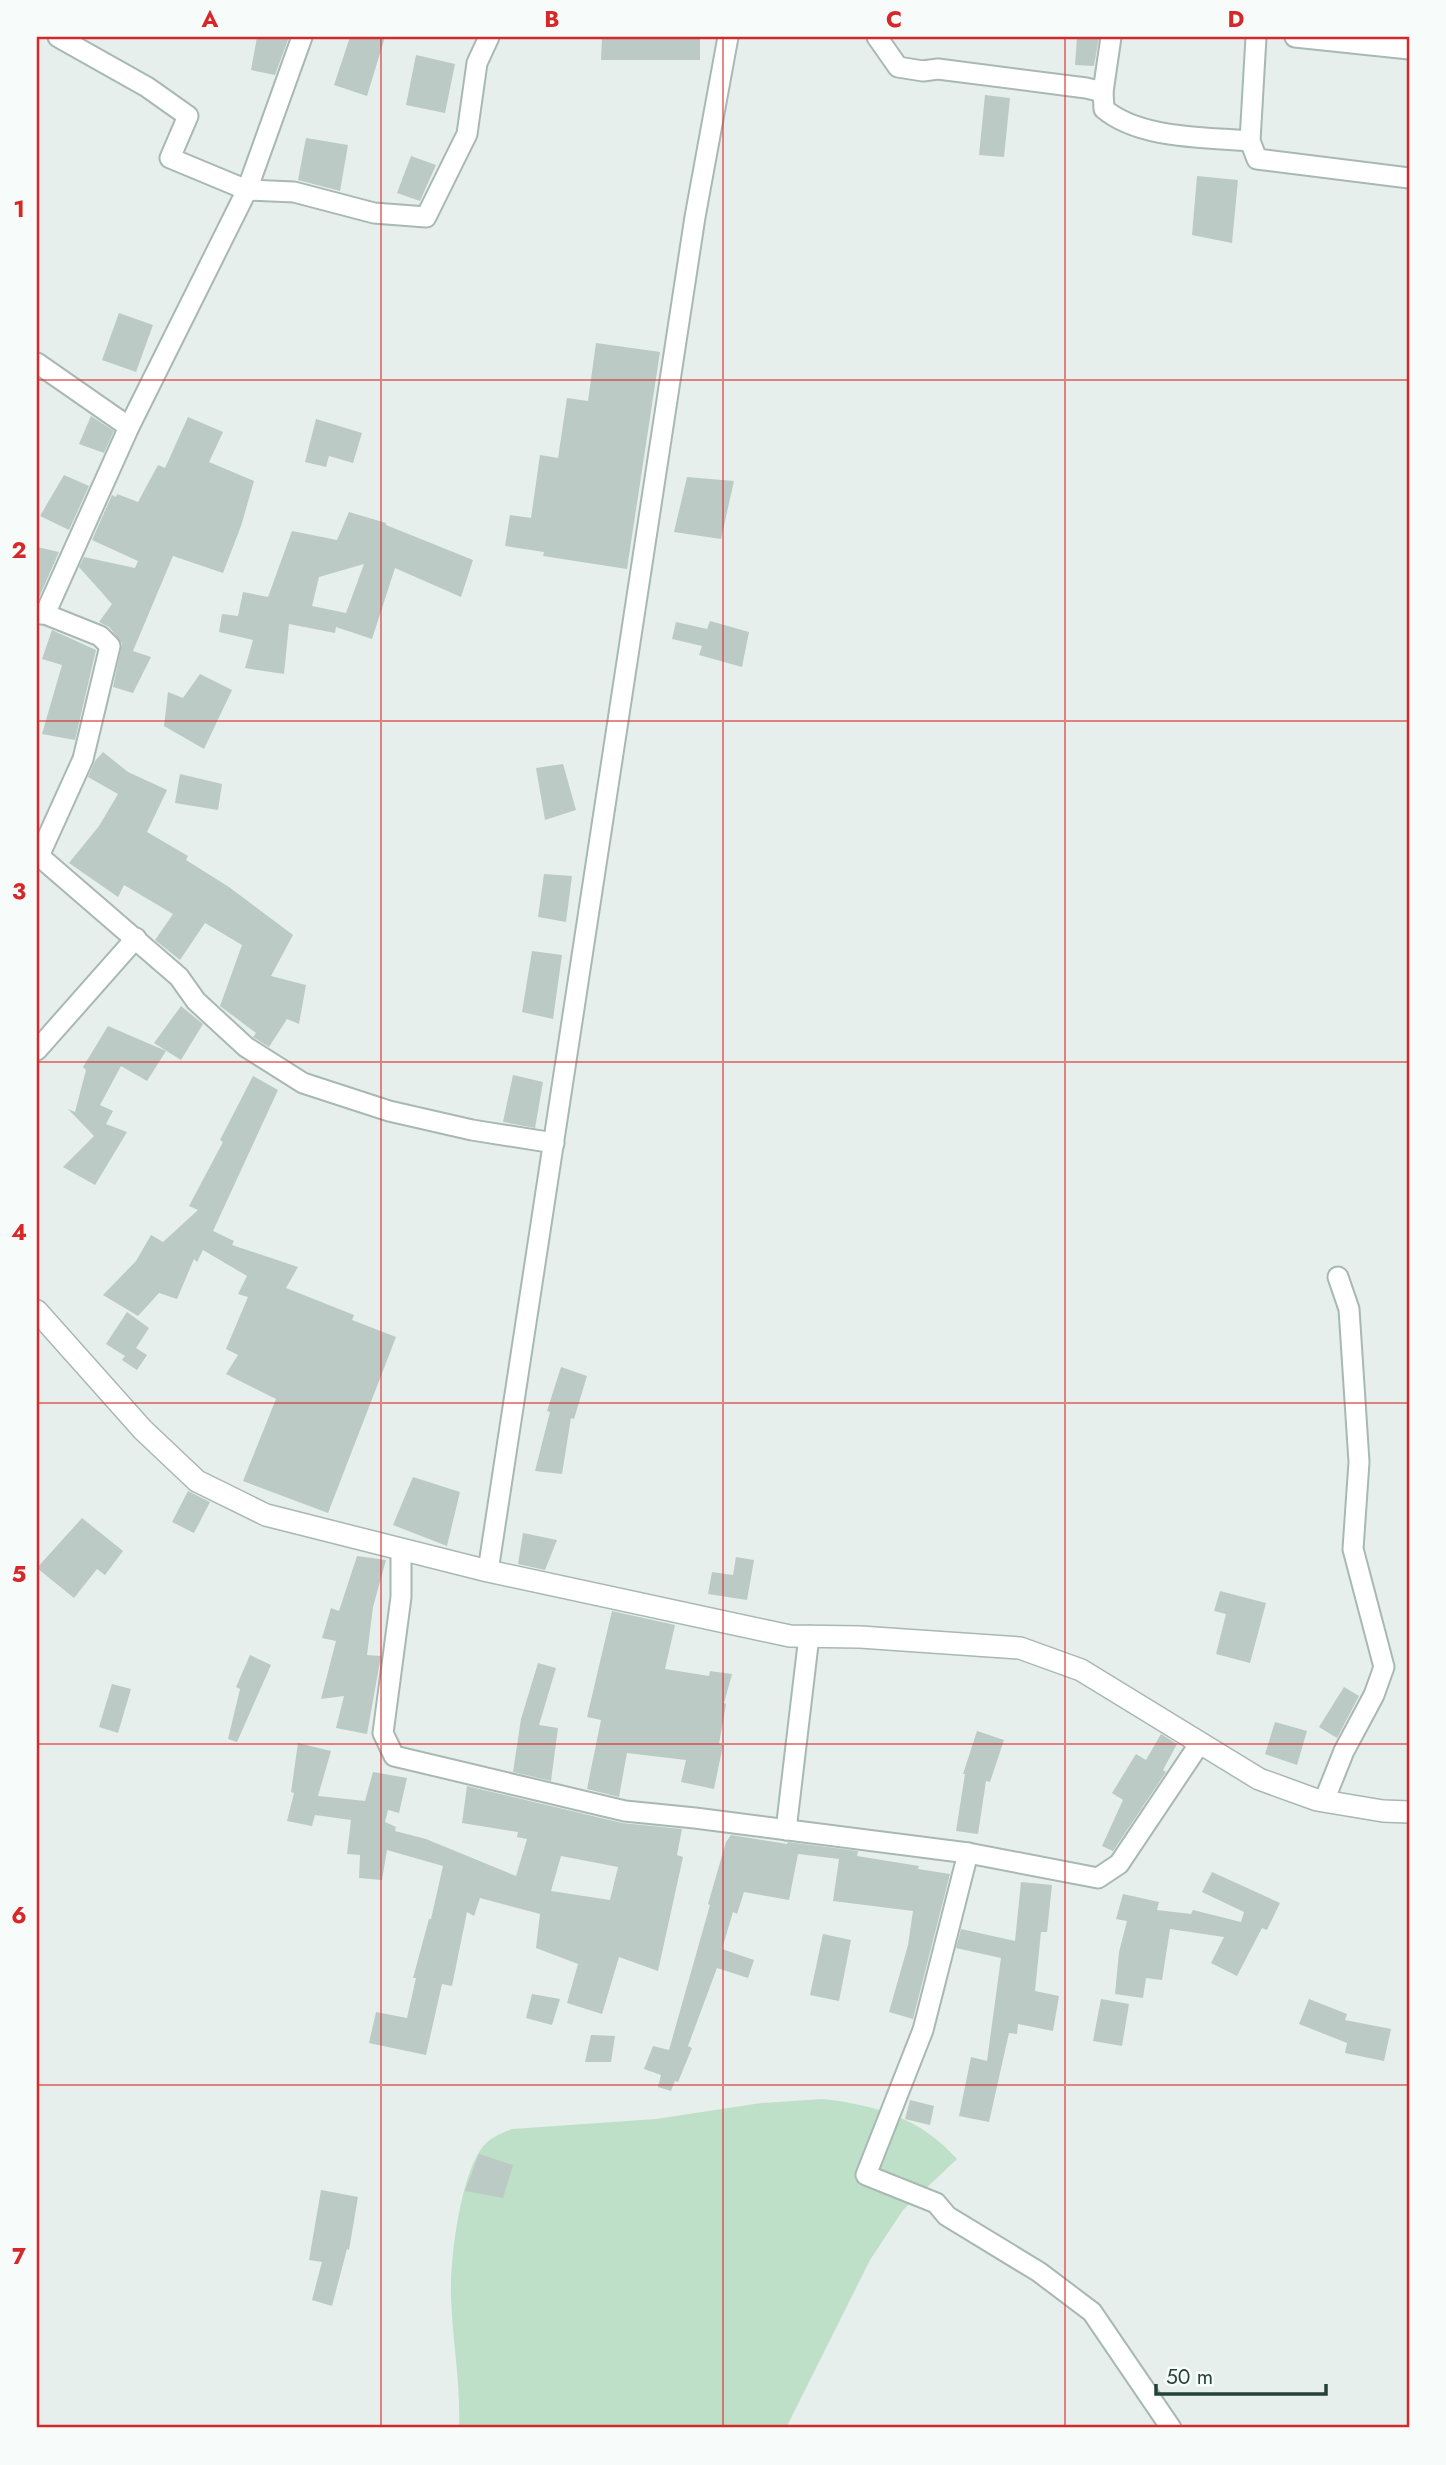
<svg xmlns="http://www.w3.org/2000/svg" width="1446" height="2465" font-family="Jost,sans-serif">
<rect width="100%" height="100%" fill="#e6efeb"/>
<path fill="#bfe0c8" d="M823,2099C875,2105 921,2118 957,2159L903,2210L870,2260L786,2428H459C461,2383 452,2339 451,2295C450,2258 460,2180 481,2149C489,2138 500,2134 512,2129L656,2119L761,2103Z"/>
<g fill="#bbcac4" fill-rule="evenodd">
<path d="M257,37H289L275,75L251,70Z"/>
<path d="M350,37H385L367,96L334,85Z"/>
<path d="M602,37H700V60H601Z"/>
<path d="M1077,37H1099L1094,66L1075,65Z"/>
<path d="M416,55L455,64L445,113L406,105Z"/>
<path d="M985,95L1010,98L1004,157L979,155Z"/>
<path d="M306,138L348,145L340,191L298,180Z"/>
<path d="M411,156L436,165L420,201L397,193Z"/>
<path d="M1197,176L1238,180L1232,243L1192,235Z"/>
<path d="M119,313L153,325L136,372L102,360Z"/>
<path d="M596,343L660,352L627,569L543,556L544,552L505,546L510,515L531,518L540,455L558,458L567,398L588,401Z"/>
<path d="M91,416L114,431L104,453L79,444Z"/>
<path d="M188,417L223,432L209,462L254,481L241,526L223,573L173,556L133,651L151,657L133,693L113,687L122,643L109,627L99,622L112,604L79,567L84,557L135,568L138,561L92,540L112,495L116,497L117,494L138,502L158,465L165,468Z"/>
<path d="M316,419L362,433L353,463L329,456L326,467L305,462Z"/>
<path d="M64,475L89,486L69,530L40,516Z"/>
<path d="M687,477L734,481L721,539L674,532Z"/>
<path d="M349,512L386,523V525L473,560L461,597L395,568L372,639L336,627L335,633L289,624L284,674L245,668L253,640L219,632L222,614L238,616L243,592L268,597L292,531L337,540ZM364,564L346,613L312,606L319,577Z"/>
<path d="M37,547L59,552L37,602Z"/>
<path d="M710,621L749,632L742,667L699,655L702,646L672,639L676,622L707,629Z"/>
<path d="M52,630L96,650L75,740L42,734L62,665L42,659Z"/>
<path d="M200,674L232,690L204,749L164,726L168,692L183,698Z"/>
<path d="M103,752L128,772L167,790L147,832L188,856L186,860L229,887L293,935L271,976L306,985L299,1024L287,1019L269,1047L253,1037L256,1033L220,1006L242,945L205,923L180,960L155,940L173,914L124,885L118,897L69,863L99,826L118,794L88,777L95,761Z"/>
<path d="M563,764L576,810L545,820L536,768Z"/>
<path d="M180,774L222,784L218,810L175,803Z"/>
<path d="M544,874L572,876L566,922L538,917Z"/>
<path d="M532,951L562,955L553,1019L522,1012Z"/>
<path d="M181,1006L203,1024L181,1060L154,1043Z"/>
<path d="M108,1026L166,1051L147,1081L121,1066L100,1105L113,1111L106,1124L127,1132L95,1185L63,1167L94,1136L68,1109L75,1112L86,1070L83,1067Z"/>
<path d="M513,1075L543,1082L535,1128L503,1122Z"/>
<path d="M253,1076L278,1090L213,1231L234,1241L232,1245L298,1267L286,1288L354,1315L352,1320L396,1337L328,1513L243,1481L276,1399L226,1374L238,1355L226,1349L248,1297L238,1294L247,1276L203,1250L197,1262L194,1259L177,1299L159,1293L138,1316L103,1295L136,1261L151,1235L163,1242L198,1210L189,1206L223,1142L220,1140Z"/>
<path d="M127,1312L149,1328L136,1348L147,1355L137,1370L122,1360L125,1356L106,1344Z"/>
<path d="M561,1367L587,1376L574,1419L571,1418L562,1474L535,1471L550,1412L547,1411Z"/>
<path d="M413,1477L460,1492L447,1546L393,1525Z"/>
<path d="M188,1491L210,1502L194,1533L172,1522Z"/>
<path d="M82,1518L123,1551L105,1575L97,1569L74,1598L37,1568Z"/>
<path d="M523,1533L557,1540L545,1570L518,1564Z"/>
<path d="M357,1556L386,1560L373,1607L367,1655L381,1656L367,1734L336,1728L344,1696L321,1699L336,1641L322,1638L331,1608L339,1611Z"/>
<path d="M736,1557L754,1560L747,1600L708,1594L712,1572L733,1575Z"/>
<path d="M1220,1591L1266,1603L1250,1663L1216,1654L1226,1614L1214,1611Z"/>
<path d="M612,1611L675,1625L665,1669L709,1676L710,1671L732,1674L724,1703L726,1704L719,1744L723,1745L714,1789L681,1782L686,1760L627,1753L619,1797L587,1789L601,1720L587,1717Z"/>
<path d="M250,1655L271,1665L237,1742L228,1739L240,1689L236,1687Z"/>
<path d="M538,1663L556,1668L539,1725L558,1728L551,1781L513,1772L521,1719Z"/>
<path d="M112,1684L131,1689L118,1733L99,1727Z"/>
<path d="M1344,1687L1359,1696L1337,1738L1319,1727Z"/>
<path d="M1275,1722L1307,1731L1297,1765L1265,1754Z"/>
<path d="M977,1731L1004,1740L990,1782L986,1781L978,1834L956,1831L965,1774H963Z"/>
<path d="M1161,1734L1177,1744L1163,1770L1166,1772L1113,1851L1102,1846L1123,1800L1112,1793L1136,1754L1146,1760Z"/>
<path d="M298,1743L331,1751L318,1796L365,1801L373,1772L407,1778L399,1813L388,1810L385,1822L396,1827L395,1831L426,1839L516,1876L527,1839L517,1837L518,1832L462,1823L467,1786L622,1823L682,1829L677,1855L683,1857L658,1971L619,1957L602,2014L567,2003L578,1964L536,1948L540,1914L480,1898L474,1916L467,1912L452,1986L442,1984L426,2055L369,2043L376,2012L407,2018L416,1978H413L429,1919H431L443,1866L387,1850L382,1880L359,1878L360,1855L347,1854L351,1820L315,1815L312,1826L287,1821L294,1793L291,1792ZM561,1856L618,1867L610,1900L551,1891Z"/>
<path d="M731,1835L787,1844L788,1842L858,1851L857,1856L919,1866L918,1869L950,1874L913,2019L889,2012L908,1945L913,1911L833,1901L839,1859L798,1854L789,1900L744,1892L737,1914L733,1912L722,1949L754,1960L748,1978L717,1968L688,2046L692,2048L678,2082L675,2081L671,2091L658,2087L661,2075L644,2069L653,2046L669,2050L710,1905L708,1904L726,1842Z"/>
<path d="M1212,1872L1280,1903L1267,1930L1262,1928L1237,1976L1211,1963L1224,1937L1170,1929L1162,1980L1146,1978L1143,1998L1115,1994L1119,1952L1127,1921L1116,1919L1123,1894L1159,1902L1157,1910L1191,1914L1193,1910L1241,1922L1244,1912L1202,1892Z"/>
<path d="M1021,1882L1052,1885L1047,1932H1041L1035,1991L1059,1996L1053,2031L1018,2024L1017,2034L1009,2033L989,2122L959,2116L971,2057L987,2061L1001,1958L956,1948L961,1929L1015,1941Z"/>
<path d="M823,1934L851,1940L839,2001L810,1995Z"/>
<path d="M532,1994L560,1999L552,2025L526,2018Z"/>
<path d="M1101,1999L1129,2004L1122,2046L1093,2041Z"/>
<path d="M1309,1999L1347,2014L1345,2020L1391,2029L1384,2061L1345,2053L1347,2043L1299,2024Z"/>
<path d="M591,2035L615,2036L611,2062H585Z"/>
<path d="M910,2100L934,2106L930,2125L905,2119Z"/>
<path d="M479,2154L513,2165L503,2198L465,2191Z"/>
<path d="M321,2190L358,2197L349,2250L347,2249L332,2306L312,2300L322,2262L309,2260Z"/>
</g>
<g fill="none" stroke-linecap="round" stroke-linejoin="round">
<defs>
<g id="minor">
<path d="M58,37L147,87L188,116L170,158L247,190L294,192L374,213L426,217L467,134L477,63L489,37"/>
<path d="M877,37L898,67L923,71L938,69L1086,88L1103,92"/>
<path d="M1111,37L1103,92L1104,109C1140,139 1204,137 1250,141"/>
<path d="M1256,37L1250,141L1257,159L1409,178"/>
<path d="M1295,37L1409,49"/>
<path d="M37,363L129,427"/>
<path d="M37,614H45L100,636L110,646L83,759L39,856L179,977L196,1001L246,1047L303,1083L389,1111L472,1130L554,1143"/>
<path d="M45,614L129,427L247,190L302,37"/>
<path d="M37,1050L136,938"/>
<path d="M401,1549V1597L383,1733L394,1756L625,1811L695,1818L968,1853L1098,1878L1119,1864L1200,1743"/>
<path d="M488,1571L695,217L728,37"/>
<path d="M1324,1801L1344,1751L1374,1695L1384,1667L1353,1549L1359,1462L1349,1309L1338,1277"/>
<path d="M786,1830L809,1636"/>
<path d="M968,1853L923,2030L866,2175L936,2203L947,2216L1039,2272L1092,2312L1171,2428"/>
</g>
<path id="tertiary" d="M37,1311L143,1430L197,1481L266,1515L488,1571L790,1636L860,1637L1020,1648L1081,1670L1259,1779L1317,1800L1383,1811L1409,1812"/>
</defs>
<use href="#minor" stroke="#a8b8b2" stroke-width="23"/>
<use href="#tertiary" stroke="#a8b8b2" stroke-width="24"/>
<use href="#minor" stroke="#fff" stroke-width="19"/>
<use href="#tertiary" stroke="#fff" stroke-width="21"/>
</g>
<path fill="none" stroke="#d62828" stroke-width="2" stroke-opacity="0.55" d="M381,37V2428M723,37V2428M1065,37V2428M37,380H1409M37,721H1409M37,1062H1409M37,1403H1409M37,1744H1409M37,2085H1409"/>
<rect width="1446" height="2465" fill="none" stroke="#f7fbf9" stroke-width="77"/>
<path d="M1156 2384v10h170v-10" fill="none" stroke="#24423a" stroke-width="3.5"/>
<text x="1166" y="2384" font-size="21" fill="#24423a" stroke="#f7fbf9" stroke-width="5" paint-order="stroke">50 m</text>
<rect x="38" y="38" width="1370" height="2388" fill="none" stroke="#d62828" stroke-width="2.5"/>
<g font-size="23" text-anchor="middle" font-weight="bold" fill="#d62828">
<text x="210" y="27">A</text>
<text x="552" y="27">B</text>
<text x="894" y="27">C</text>
<text x="1236" y="27">D</text>
<text x="19" y="217">1</text>
<text x="19" y="558">2</text>
<text x="19" y="899">3</text>
<text x="19" y="1240">4</text>
<text x="19" y="1582">5</text>
<text x="19" y="1923">6</text>
<text x="19" y="2264">7</text>
</g>
</svg>
